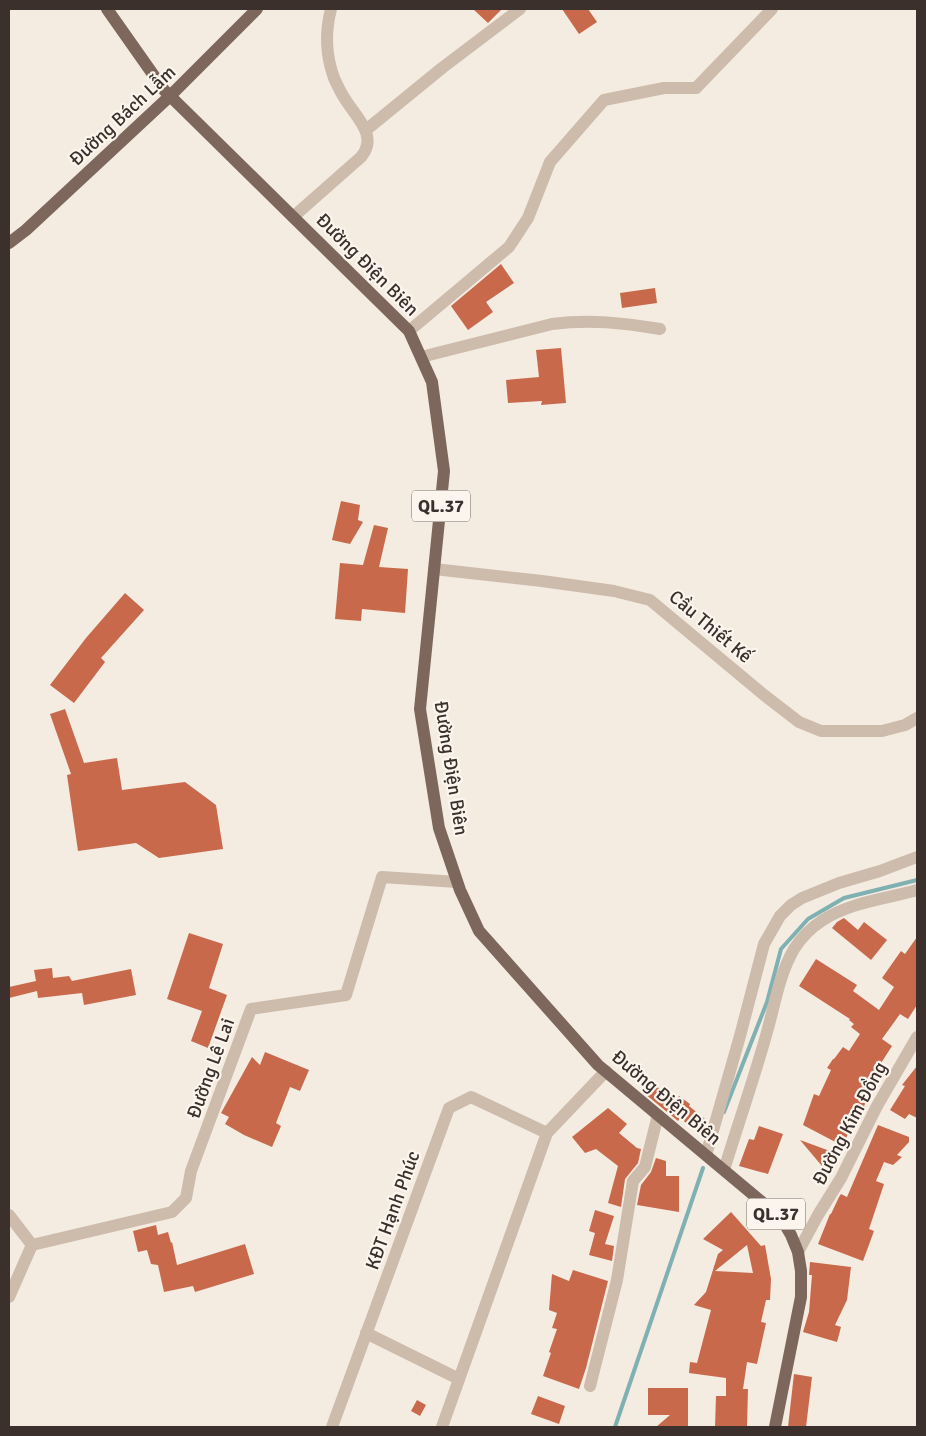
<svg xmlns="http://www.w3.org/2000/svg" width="926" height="1436" font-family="Signika,sans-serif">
<rect width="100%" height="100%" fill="#f4ebe1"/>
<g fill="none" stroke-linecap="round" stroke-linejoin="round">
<g stroke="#7fb0b2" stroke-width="4">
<path d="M724,1112L767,1002L781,949L808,919L844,898L917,880"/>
<path d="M615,1427L703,1168"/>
</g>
</g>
<g fill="#c8694b" fill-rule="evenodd">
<path d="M473,9H502L488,23Z"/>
<path d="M562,9H588L597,22L579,34Z"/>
<path d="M501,264L514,283L486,302L493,312L468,330L451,306Z"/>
<path d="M655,288L657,303L622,308L620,293Z"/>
<path d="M561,348L566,403L541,405L542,401L508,403L506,380L539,377L536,350Z"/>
<path d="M341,501L360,505L358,520L363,522L350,544L332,540Z"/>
<path d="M374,525L388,528L379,567L408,569L405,613L362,609L361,621L335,619L340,563L363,565Z"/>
<path d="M125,593L144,610L101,658L105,662L74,703L50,685L86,638Z"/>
<path d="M65,709L84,763L117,758L122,790L185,782L216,805L223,849L159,858L136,843L78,851L67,775L71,774L50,714Z"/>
<path d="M844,918L858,930L864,922L887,940L871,960L832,928L837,922Z"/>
<path d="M189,933L223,944L209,988L227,995L208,1048L191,1041L202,1011L167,999Z"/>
<path d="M917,937V1005L908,1019L900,1014L882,1039L892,1046L865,1088L872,1091L864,1106L866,1107L860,1121L857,1120L852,1132L849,1131L843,1146L803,1125L814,1094L819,1096L831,1070L827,1068L833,1059H834L843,1047L849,1051L860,1034L851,1027L854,1024L849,1020L850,1019L799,986L816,959L857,985L853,991L879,1010L894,987L882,978L901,951L905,954Z"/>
<path d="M52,968L53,978L69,976L72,981L131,969L136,995L84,1005L82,993L38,998L37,991L9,998V987L36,981L34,970Z"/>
<path d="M265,1052L309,1070L300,1091L290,1087L276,1123L281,1126L272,1147L244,1135L225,1124L229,1117L221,1113L252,1057L260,1065Z"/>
<path d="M917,1066V1118L909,1114L905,1119L890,1110L905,1086L902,1085Z"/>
<path d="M652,1083L676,1101L679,1096L690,1104L689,1106L705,1119L696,1131L680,1118L678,1121L644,1093Z"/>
<path d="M608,1108L627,1124L619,1133L637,1148L641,1149L638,1163L625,1179L621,1207L608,1203L618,1166L596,1149L585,1153L572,1137Z"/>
<path d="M878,1125L909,1137V1142L897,1155L902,1157L893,1165L884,1162L876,1181L884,1184L869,1229L874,1231L863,1261L818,1244L830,1214H831L839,1197L841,1194L847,1197Z"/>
<path d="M759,1126L783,1134L768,1174L739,1166L749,1139L754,1140Z"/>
<path d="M800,1140L838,1154L827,1172Z"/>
<path d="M656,1158L666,1161V1176H679V1212L637,1205L641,1185L651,1172Z"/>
<path d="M595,1210L614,1216L605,1244L614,1246L612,1261L589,1255L595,1233L589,1231Z"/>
<path d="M731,1212L761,1246L765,1245L771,1279L770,1300H766L761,1322L766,1323L757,1364L747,1362L743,1389H748L747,1427H715L716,1396H726V1378L689,1373L690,1362L697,1363L711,1310L694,1305L706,1292L718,1254L723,1250L703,1239ZM747,1245L753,1273L715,1271Z"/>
<path d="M156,1225L158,1235L168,1232L171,1243L172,1242L177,1265L245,1244L254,1274L195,1292L193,1286L164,1292L158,1265L151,1264L147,1250L138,1252L133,1231Z"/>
<path d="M810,1262L851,1267L847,1300L835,1325L841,1327L837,1342L803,1332L809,1312L812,1275H809Z"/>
<path d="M573,1270L608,1281L586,1368L579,1389L543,1376L551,1353L549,1352L557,1329L552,1328L557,1313L549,1310L552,1274L569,1281Z"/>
<path d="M794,1374L812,1377L806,1427H788Z"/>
<path d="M648,1388H688V1427H656L670,1415H648Z"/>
<path d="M538,1396L565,1406L559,1424L531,1414Z"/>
<path d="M417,1400L426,1405L420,1416L411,1411Z"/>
</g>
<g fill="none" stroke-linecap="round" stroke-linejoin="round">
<g stroke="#cdbbac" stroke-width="12">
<path d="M366,130L442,68L520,9"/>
<path d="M293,217L361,157C378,137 358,119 347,102C342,95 338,87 334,78C326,56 325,32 331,9"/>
<path d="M409,331L509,247L528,218L550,162L604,100L664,88H696L772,9"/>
<path d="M421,357L552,324C591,319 623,323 660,329"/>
<path d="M434,569L542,581L614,591L650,600L764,695L799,722L821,731H882L905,725L917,718"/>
<path d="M706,1155L740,1036L764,944L780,916L791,905L802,898L839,883L880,871L917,857"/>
<path d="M724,1170C738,1124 754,1079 767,1032C775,1004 779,975 794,949C801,938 812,927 823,920C851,902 886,899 917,890"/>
<path d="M9,1215L32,1245L172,1212L186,1198L191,1171L251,1009L346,995L382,877L457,882"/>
<path d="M798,1252L818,1215L841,1178L877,1106L917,1037"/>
<path d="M9,1297L32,1245"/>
<path d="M366,1333L459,1379"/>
<path d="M590,1386L617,1280L633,1181L645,1167L658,1115"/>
<path d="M332,1427L449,1108L471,1097L547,1133"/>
<path d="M442,1427L547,1133L606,1071"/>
</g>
<g stroke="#7d675c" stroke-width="12">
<path d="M107,9L164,90L409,331L432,382L444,471L420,709L439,828L460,890L479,931L598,1065L781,1218L791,1235L798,1252L801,1271V1297L775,1427"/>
<path d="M9,243L26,230L170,96L257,9"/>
</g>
</g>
<g text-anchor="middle" stroke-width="4.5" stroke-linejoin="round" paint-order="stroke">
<g fill="#fbf5ee" stroke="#756b66" stroke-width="1">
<rect x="412" y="490.5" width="58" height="31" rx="4"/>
<rect x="747" y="1198.5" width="58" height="31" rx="4"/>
</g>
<g font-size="18" font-weight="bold" fill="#3b302b">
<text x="441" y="512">QL.37</text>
<text x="776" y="1220">QL.37</text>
</g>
<g font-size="19" fill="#3b302b" stroke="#fbf5ee">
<text transform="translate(122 115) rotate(-43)" y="7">Đường Bách Lẫm</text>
<text transform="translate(368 264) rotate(45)" y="7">Đường Điện Biên</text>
<text transform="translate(711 626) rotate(40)" y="7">Cầu Thiết Kế</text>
<text transform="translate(452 768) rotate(81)" y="7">Đường Điện Biên</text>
<text transform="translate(210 1068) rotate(-70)" y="7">Đường Lê Lai</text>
<text transform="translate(667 1097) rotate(40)" y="7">Đường Điện Biên</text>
<text transform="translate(849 1123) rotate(-62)" y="7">Đường Kim Đồng</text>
<text transform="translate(392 1210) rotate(-70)" y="7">KĐT Hạnh Phúc</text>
</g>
</g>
<rect width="926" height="1436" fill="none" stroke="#3b302b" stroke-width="20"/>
</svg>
